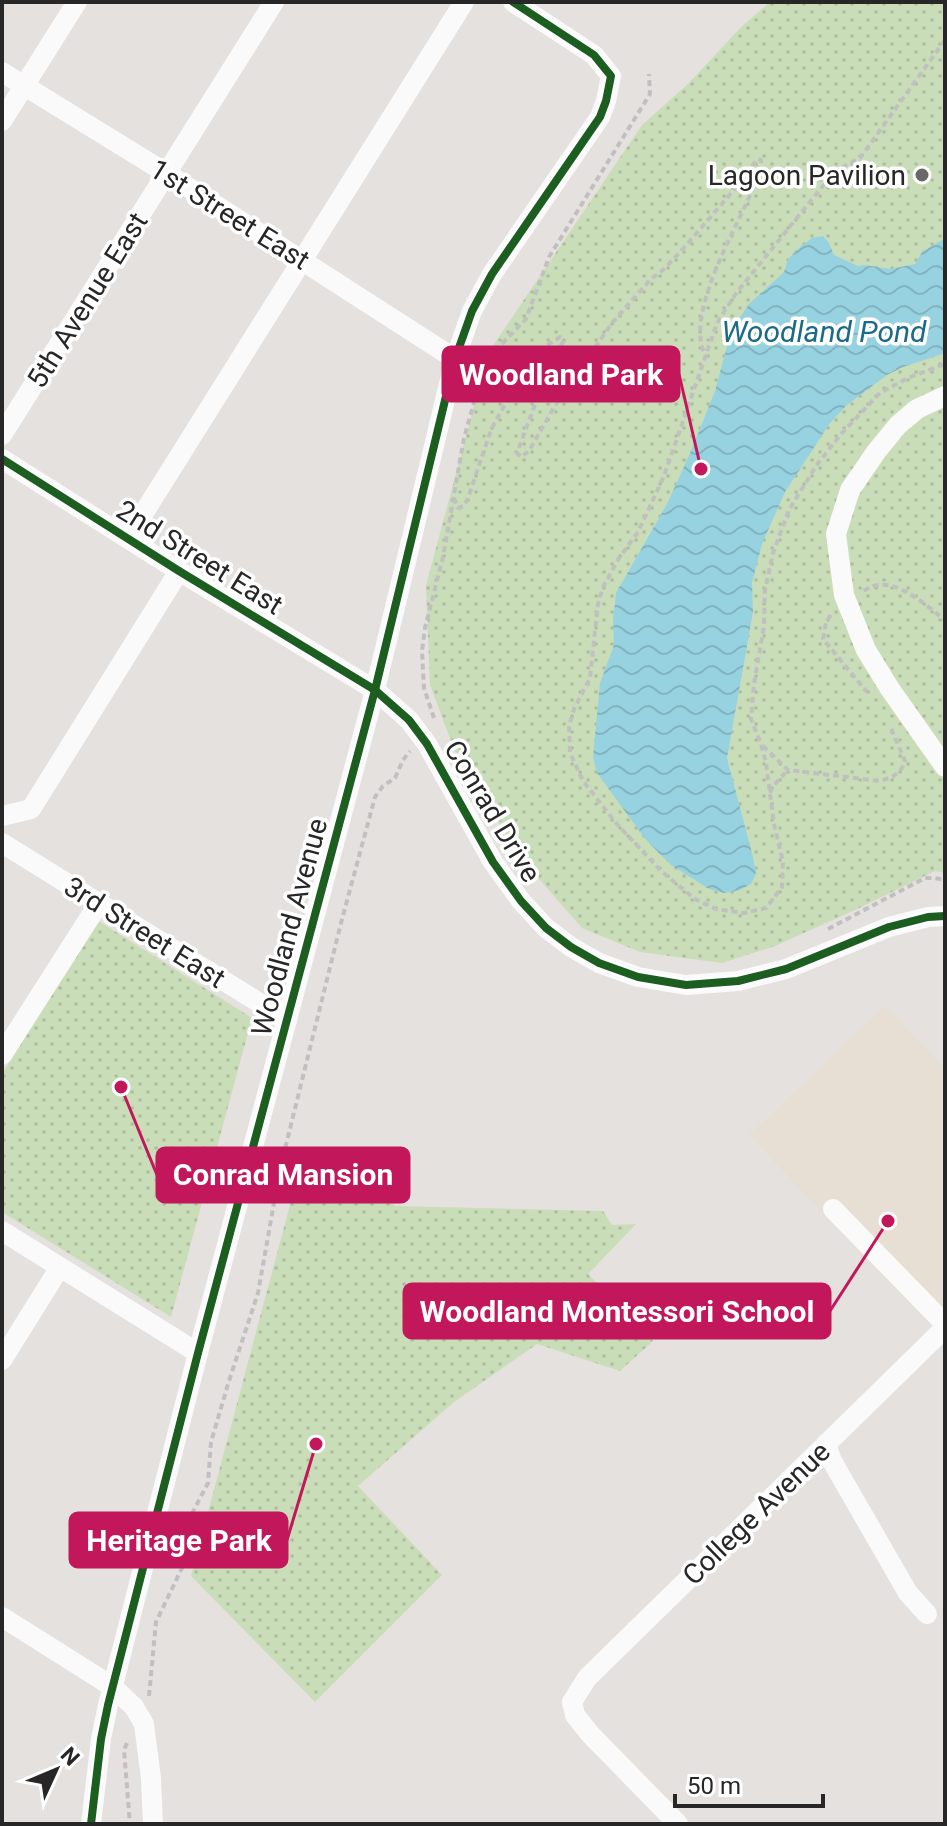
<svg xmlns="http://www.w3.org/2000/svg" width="947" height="1826" font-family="Roboto,sans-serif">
<defs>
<pattern id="park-dots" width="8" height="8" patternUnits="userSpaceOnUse" patternTransform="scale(2)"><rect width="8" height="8" fill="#caddb9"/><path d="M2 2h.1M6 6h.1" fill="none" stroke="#aebe9f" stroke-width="1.8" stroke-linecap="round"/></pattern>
<pattern id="water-waves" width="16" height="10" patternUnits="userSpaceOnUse" patternTransform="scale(2)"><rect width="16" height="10" fill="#97d2e0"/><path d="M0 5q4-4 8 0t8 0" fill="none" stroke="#82b4c0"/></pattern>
</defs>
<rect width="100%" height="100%" fill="#e4e1de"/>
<path fill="#e7dfd3" d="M885,1006L945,1069V1308L929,1324L749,1135Z"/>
<g fill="url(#park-dots)">
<path d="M770,2H945V873L935,871L855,910L775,946L722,963L640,952L582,928L519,856L454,749L430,685L426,586L488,353L642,125L689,83L741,27Z"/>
<path d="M97,920L252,1018L171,1317L2,1212V1074Z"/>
<path d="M303,1156L372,1172L395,1206L603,1211L612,1225L636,1224L588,1274L653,1341L620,1371L537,1344L454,1402L358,1486L442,1575L315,1702L191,1576Z"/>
</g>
<path fill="url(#water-waves)" d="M823,236L829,243L834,255L858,266L865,265L890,269L915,264L922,252L945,238V353L903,367L887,375L847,405L830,423L785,492L762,544L752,583L753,612L727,758L753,857L756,874L751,884L740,890L724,893L709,889L671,865L646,840L597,773L593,757L600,683L614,645L613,621L616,593L667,504L691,451L715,391L731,331L749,304L784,272L788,259L800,247L812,238Z"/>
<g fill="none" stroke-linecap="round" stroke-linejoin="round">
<g stroke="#c1c0c0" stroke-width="4" stroke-dasharray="6 4" stroke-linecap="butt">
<path d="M945,40L860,158L835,171L737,292L717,323L664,476L638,532L619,558L603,587L598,604L590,678L574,709L569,726L570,753L583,781L616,823L661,871L695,899L716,909L744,913L766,908L782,887L783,862L774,824L766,763L761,744L751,719L754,684L764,626L765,590L773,553L789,510L816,466L841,434L880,393L908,378L945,364"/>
<path d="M454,498L458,508L464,506L468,498L491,430L505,404L535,360L546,346L560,337L563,341L556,359L546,375L517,453L521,457L529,451L553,409L612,323L651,279L664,269L682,250L733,191L755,162L758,159L761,160V164C757,173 755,184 751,193C735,231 683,318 706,356"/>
<path d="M864,591C890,571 924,604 945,620"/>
<path d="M831,615L826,622L823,639L867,692"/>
<path d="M434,718L424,688L422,651L425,628L443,557L464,438L486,360L526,319L549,257L650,94L649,74"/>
<path d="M763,746L788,770L880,781C893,777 901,774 905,761L890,726"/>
<path d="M770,793L773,786L788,770"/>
<path d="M828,929L925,878H934L945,880"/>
<path d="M149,1696L156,1622L182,1568L186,1525L208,1483L211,1442L228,1384L258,1293L280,1169L341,923L375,797L383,786L395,778L403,760L410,751"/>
<path d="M127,1743L124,1750L130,1824"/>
</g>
<g stroke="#fbfafa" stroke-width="20">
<path d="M2,72L166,173L455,359"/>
<path d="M2,121L77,2"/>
<path d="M945,396L917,409L898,425L876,452L850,490L836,534L844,595L866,650L890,689L945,767"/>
<path d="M2,435L274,2"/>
<path d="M2,459L179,571L375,690L409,720L427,744L493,862L521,901L546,928L571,947L599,963L638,977L686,985L738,981L786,969L889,927L928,917L945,916"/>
<path d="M128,538L464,2"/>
<path d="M2,816L31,809L179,571"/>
<path d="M2,843L287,1020"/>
<path d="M2,1055L99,903"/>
<path d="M833,1209L945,1324"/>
<path d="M2,1231L198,1353"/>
<path d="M2,1360L60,1267"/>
<path d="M826,1444L832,1461L908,1593L927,1614"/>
<path d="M2,1617L113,1687L134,1707L144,1724L151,1778L153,1824"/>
<path d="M91,1824L101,1739L108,1705L198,1353L375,690L455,359L472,311L492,274L600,117L606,101L611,76L594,55L513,2"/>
<path d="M678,1824L590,1734L575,1715L572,1702L587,1678L945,1328"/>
</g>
<defs>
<g id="cycleway">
<path d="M2,459L179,571L375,690L409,720L427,744L493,862L521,901L546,928L571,947L599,963L638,977L686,985L738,981L786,969L889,927L928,917L945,916"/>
<path d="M91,1824L101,1739L108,1705L198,1353L375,690L455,359L472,311L492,274L600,117L606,101L611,76L594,55L513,2"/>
</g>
</defs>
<use href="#cycleway" stroke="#fff" stroke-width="13"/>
<use href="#cycleway" stroke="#1b5e20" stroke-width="8"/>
</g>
<circle fill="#696867" stroke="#fff" stroke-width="3" cx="922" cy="175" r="8"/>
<g text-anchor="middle" stroke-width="7" stroke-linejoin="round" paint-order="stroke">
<g font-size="28" fill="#272727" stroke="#fff" text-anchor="end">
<text x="906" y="185">Lagoon Pavilion</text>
</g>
<g font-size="28" fill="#272727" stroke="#fff">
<text transform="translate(230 214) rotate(32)" y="10">1st Street East</text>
<text transform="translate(87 300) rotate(-58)" y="10">5th Avenue East</text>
<text transform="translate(200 557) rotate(32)" y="10">2nd Street East</text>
<text transform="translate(493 811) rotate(59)" y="10">Conrad Drive</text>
<text transform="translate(289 927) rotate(-75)" y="10">Woodland Avenue</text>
<text transform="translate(145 932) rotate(32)" y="10">3rd Street East</text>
<text transform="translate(756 1513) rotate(-44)" y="10">College Avenue</text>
</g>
<g font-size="30" font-style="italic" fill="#1a6a88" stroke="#fff">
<text x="824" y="342">Woodland Pond</text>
</g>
</g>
<path fill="none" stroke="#c2185b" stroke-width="3" d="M701 469L679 374M121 1087L157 1175M888 1221L830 1311M316 1444L287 1540"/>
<g fill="#c2185b" stroke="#fff" stroke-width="3">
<circle cx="701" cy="469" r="8"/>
<circle cx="121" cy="1087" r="8"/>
<circle cx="888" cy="1221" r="8"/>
<circle cx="316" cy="1444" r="8"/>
</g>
<g fill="#c2185b" stroke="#c2185b" stroke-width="3">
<rect x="443" y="347" width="236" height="54" rx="8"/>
<rect x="157" y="1148" width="252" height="54" rx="8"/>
<rect x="404" y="1284" width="426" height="54" rx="8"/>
<rect x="70" y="1513" width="217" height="54" rx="8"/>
</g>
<g font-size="30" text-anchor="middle" font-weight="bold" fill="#fff">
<text x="561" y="385">Woodland Park</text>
<text x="283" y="1185">Conrad Mansion</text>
<text x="617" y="1322">Woodland Montessori School</text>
<text x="179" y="1551">Heritage Park</text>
</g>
<rect width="947" height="1826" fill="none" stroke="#272727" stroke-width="8"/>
<g transform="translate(56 1770) rotate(46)" stroke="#ffffff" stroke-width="6" paint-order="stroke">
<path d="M0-6L14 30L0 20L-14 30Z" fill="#272727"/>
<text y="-12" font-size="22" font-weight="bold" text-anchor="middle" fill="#272727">N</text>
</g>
<path d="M675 1794v12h148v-12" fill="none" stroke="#272727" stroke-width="4"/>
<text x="687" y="1794" font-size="24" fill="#272727" stroke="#ffffff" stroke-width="6" paint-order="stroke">50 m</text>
</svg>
